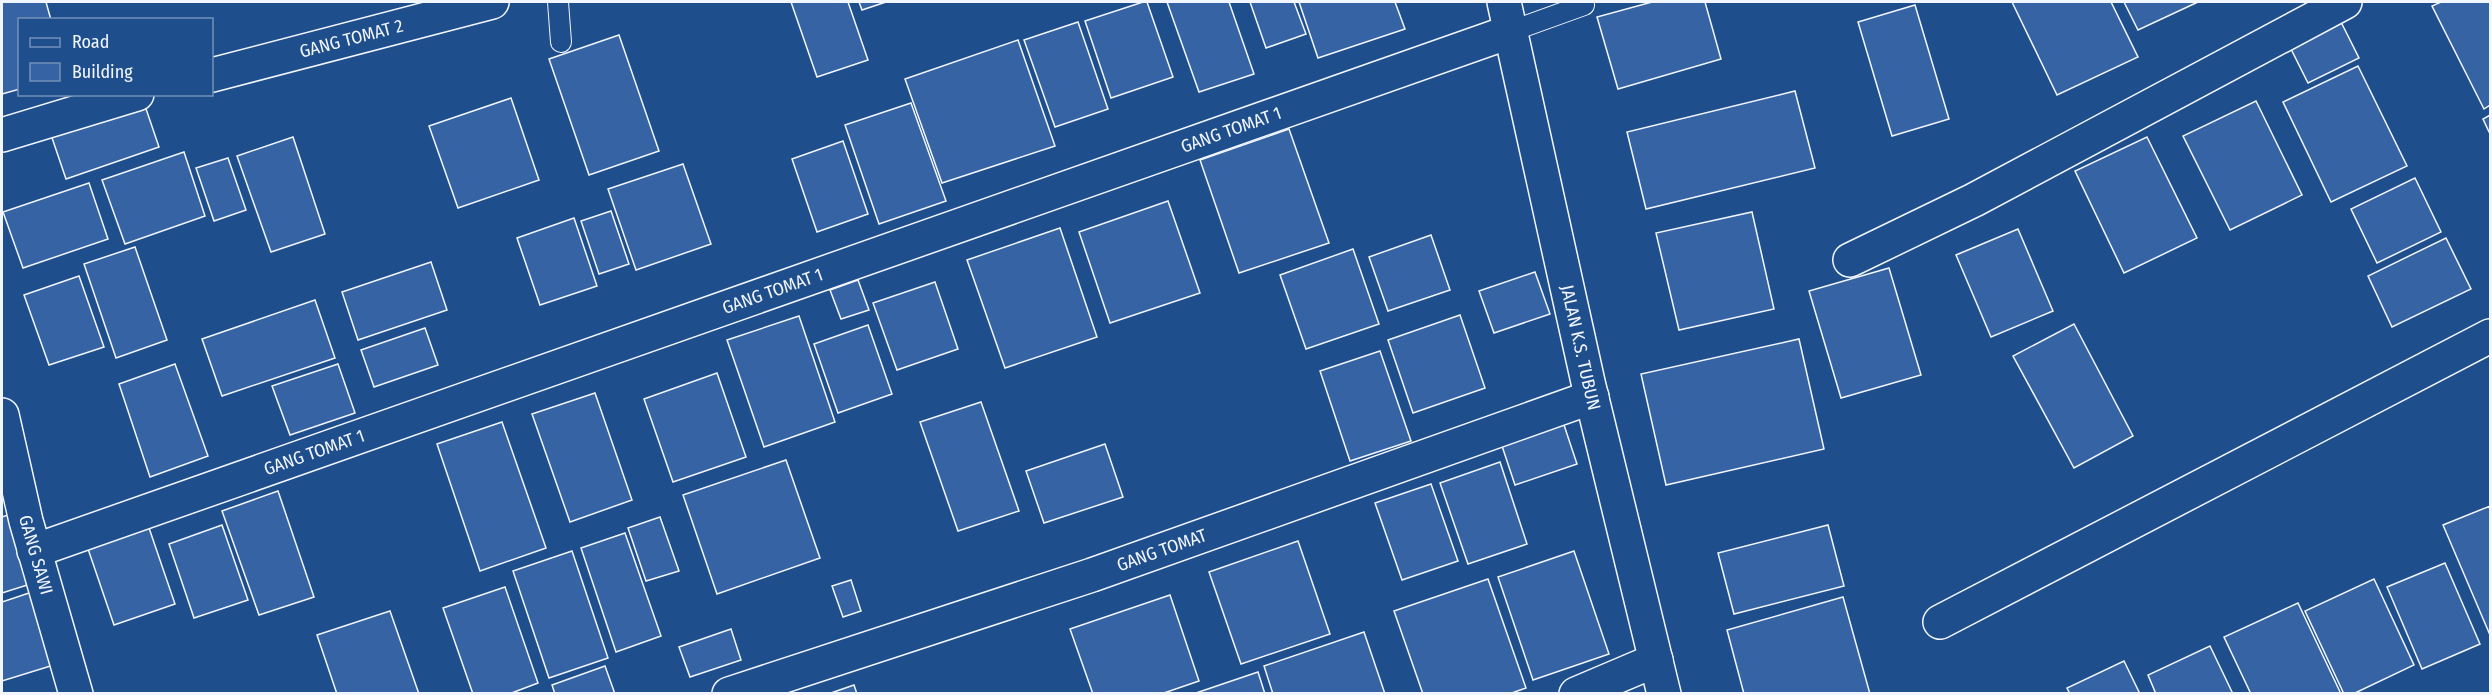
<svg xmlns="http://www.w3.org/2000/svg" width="2492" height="695" font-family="'Fira Sans Condensed',sans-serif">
<rect width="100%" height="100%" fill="#1f4e8c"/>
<g fill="#3563a3" stroke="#f2f6ff" stroke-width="1.5">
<path d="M2,2H46L51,20H20V89L2,94Z"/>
<path d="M791,2H848L868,60L817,77Z"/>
<path d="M859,2H886L862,10Z"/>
<path d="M1143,2H1147L1173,77L1111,98L1085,21Z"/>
<path d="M1167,2H1229L1254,74L1199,92Z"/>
<path d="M1250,2H1294L1306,34L1266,48Z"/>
<path d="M1299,2H1395L1405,29L1318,58Z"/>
<path d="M1652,2H1705L1721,59L1618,89L1597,17Z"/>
<path d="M2012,2H2111L2138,57L2057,95Z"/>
<path d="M2124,2H2198L2138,30Z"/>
<path d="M2441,2H2490V105L2484,109L2432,6Z"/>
<path d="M1915,5L1949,119L1892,136L1858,22Z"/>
<path d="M2340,20L2359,58L2308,83L2289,45Z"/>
<path d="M1078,22L1108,109L1055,127L1024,40Z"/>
<path d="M619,35L659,151L589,175L549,59Z"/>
<path d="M1018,40L1055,146L942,183L905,79Z"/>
<path d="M2358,66L2407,166L2331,202L2283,102Z"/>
<path d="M1795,91L1815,168L1646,209L1627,132Z"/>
<path d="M142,97L159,147L66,179L49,129Z"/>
<path d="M511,98L539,180L458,208L429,126Z"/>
<path d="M2256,101L2302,195L2230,230L2183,136Z"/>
<path d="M911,103L946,201L879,224L845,125Z"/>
<path d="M2490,115V134L2483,119Z"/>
<path d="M1289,129L1329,243L1239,273L1200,160Z"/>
<path d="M293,137L325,234L271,252L237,156Z"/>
<path d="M2147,137L2197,238L2124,273L2075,171Z"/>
<path d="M843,141L868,214L817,232L792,159Z"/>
<path d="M184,152L205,216L125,244L102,180Z"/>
<path d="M228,158L246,210L214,221L196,168Z"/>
<path d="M683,164L711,244L636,270L608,189Z"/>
<path d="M2415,178L2441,232L2377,263L2351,209Z"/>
<path d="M89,183L108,239L23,268L3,212Z"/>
<path d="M1168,201L1200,293L1110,323L1079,232Z"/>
<path d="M611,211L629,264L599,274L581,221Z"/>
<path d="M1752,212L1774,309L1679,330L1656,233Z"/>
<path d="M574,218L597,286L540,305L517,238Z"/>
<path d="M1060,228L1097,337L1005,368L967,260Z"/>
<path d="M2018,229L2053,311L1991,337L1956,255Z"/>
<path d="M1431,235L1450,290L1388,311L1369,257Z"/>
<path d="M2446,238L2471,289L2392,327L2368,276Z"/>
<path d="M135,247L167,340L116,358L84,264Z"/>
<path d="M1353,249L1379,324L1306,349L1280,275Z"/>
<path d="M431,262L447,310L358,340L342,292Z"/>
<path d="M1889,268L1921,375L1841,398L1809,291Z"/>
<path d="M1535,272L1550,314L1494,333L1479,291Z"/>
<path d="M79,276L104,347L49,365L24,295Z"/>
<path d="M858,280L869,310L841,319L830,290Z"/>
<path d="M935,282L958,349L897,370L873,303Z"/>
<path d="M315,300L335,358L222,396L202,339Z"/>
<path d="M1460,315L1485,388L1413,413L1388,340Z"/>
<path d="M799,316L835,422L764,447L727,340Z"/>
<path d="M2074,324L2133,436L2074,468L2013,356Z"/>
<path d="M868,325L892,394L838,413L814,344Z"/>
<path d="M425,328L438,365L374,387L361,350Z"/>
<path d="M1799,339L1824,449L1666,485L1641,374Z"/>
<path d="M1380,351L1411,441L1350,461L1320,371Z"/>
<path d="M175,364L208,456L150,477L119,384Z"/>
<path d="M338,364L355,413L290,435L272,386Z"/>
<path d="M717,373L746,457L673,482L644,399Z"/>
<path d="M595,393L632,500L570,522L532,414Z"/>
<path d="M981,402L1019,511L958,531L920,422Z"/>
<path d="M502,422L546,548L480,571L437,444Z"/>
<path d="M1563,422L1577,464L1515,485L1501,443Z"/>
<path d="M1105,444L1123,497L1044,523L1026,471Z"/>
<path d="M786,460L820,558L717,594L683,495Z"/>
<path d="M1500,462L1527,544L1468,564L1440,483Z"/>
<path d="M1431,484L1458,561L1402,580L1375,503Z"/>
<path d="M278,491L314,597L259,615L222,511Z"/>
<path d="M2490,506V635L2443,525Z"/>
<path d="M19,511L40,581L2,593V517Z"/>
<path d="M660,517L679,571L646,581L628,528Z"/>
<path d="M148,525L175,604L114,625L87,546Z"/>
<path d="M222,525L248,600L194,618L169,544Z"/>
<path d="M1828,525L1844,586L1734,614L1718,553Z"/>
<path d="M625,533L661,636L616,652L581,548Z"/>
<path d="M1298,541L1330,634L1241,664L1209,572Z"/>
<path d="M572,551L608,658L549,678L513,571Z"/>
<path d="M1574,551L1609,654L1533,680L1498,577Z"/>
<path d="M2445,563L2480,644L2422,669L2387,587Z"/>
<path d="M1488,579L1526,688L1509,694H1423L1394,611Z"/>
<path d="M2374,579L2414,665L2353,694H2344L2305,611Z"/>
<path d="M851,580L861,611L843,617L832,586Z"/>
<path d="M505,587L538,683L509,694H473L443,608Z"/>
<path d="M35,591L57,664L2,681V602Z"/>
<path d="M1170,595L1199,681L1161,694H1093L1070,629Z"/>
<path d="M1843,597L1870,694H1744L1727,630Z"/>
<path d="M2298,603L2341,694H2251L2224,637Z"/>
<path d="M390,611L419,694H337L317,635Z"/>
<path d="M731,629L741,660L690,677L679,647Z"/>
<path d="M1364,632L1385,694H1273L1264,666Z"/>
<path d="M2210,646L2233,694H2156L2148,675Z"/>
<path d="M2124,661L2140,694H2070L2067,688Z"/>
<path d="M605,666L615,694H555L552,685Z"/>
<path d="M1258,672L1265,694H1193Z"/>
<path d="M854,685L857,694H828Z"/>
</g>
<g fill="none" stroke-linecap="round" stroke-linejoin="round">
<defs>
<g id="lane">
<path d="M558,2L561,42"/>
<path d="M1512,31L1584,5"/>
</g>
<g id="street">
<path id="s1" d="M1504,2L1588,382L1664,694"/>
<path id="s2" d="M212,75L492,2"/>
<path d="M2,135L137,94"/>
<path d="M1850,260L1974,200L2345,2"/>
<path id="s3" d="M2,415L26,521L76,694"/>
<path id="s4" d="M34,551L1512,31"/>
<path d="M1940,622L2490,336"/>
<path id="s5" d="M729,694L1092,575L1592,397"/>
<path d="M1576,694L1656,660"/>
</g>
</defs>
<use href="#lane" stroke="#f2f6ff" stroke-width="22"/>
<use href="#street" stroke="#f2f6ff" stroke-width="36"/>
<use href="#lane" stroke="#1f4e8c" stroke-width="20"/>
<use href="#street" stroke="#1f4e8c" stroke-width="33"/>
</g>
<g text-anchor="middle" stroke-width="4.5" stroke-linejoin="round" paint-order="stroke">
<g font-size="18" fill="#f2f6ff" stroke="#1f4e8c">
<text dy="6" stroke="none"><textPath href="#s2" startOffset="144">GANG TOMAT 2</textPath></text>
<text dy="6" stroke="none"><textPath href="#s4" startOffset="1269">GANG TOMAT 1</textPath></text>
<text dy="6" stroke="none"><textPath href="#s4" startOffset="783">GANG TOMAT 1</textPath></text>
<text dy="6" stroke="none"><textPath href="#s1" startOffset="354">JALAN K.S. TUBUN</textPath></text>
<text dy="6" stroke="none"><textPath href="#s4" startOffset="297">GANG TOMAT 1</textPath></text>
<text dy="6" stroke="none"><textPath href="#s5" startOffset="456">GANG TOMAT</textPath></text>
<text dy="6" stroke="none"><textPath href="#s3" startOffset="144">GANG SAWI</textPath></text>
</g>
</g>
<rect width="2492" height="695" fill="none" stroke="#f2f6ff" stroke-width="6"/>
<rect x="18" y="18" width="195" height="78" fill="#1f4e8c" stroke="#7391ba" stroke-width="1.5"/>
<rect x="30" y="38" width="30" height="9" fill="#1f4e8c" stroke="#7391ba" stroke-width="1.5"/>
<text x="72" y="48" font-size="18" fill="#f2f6ff">Road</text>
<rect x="30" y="63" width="30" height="18" fill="#3563a3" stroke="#7391ba" stroke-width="1.5"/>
<text x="72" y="78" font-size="18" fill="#f2f6ff">Building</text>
</svg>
